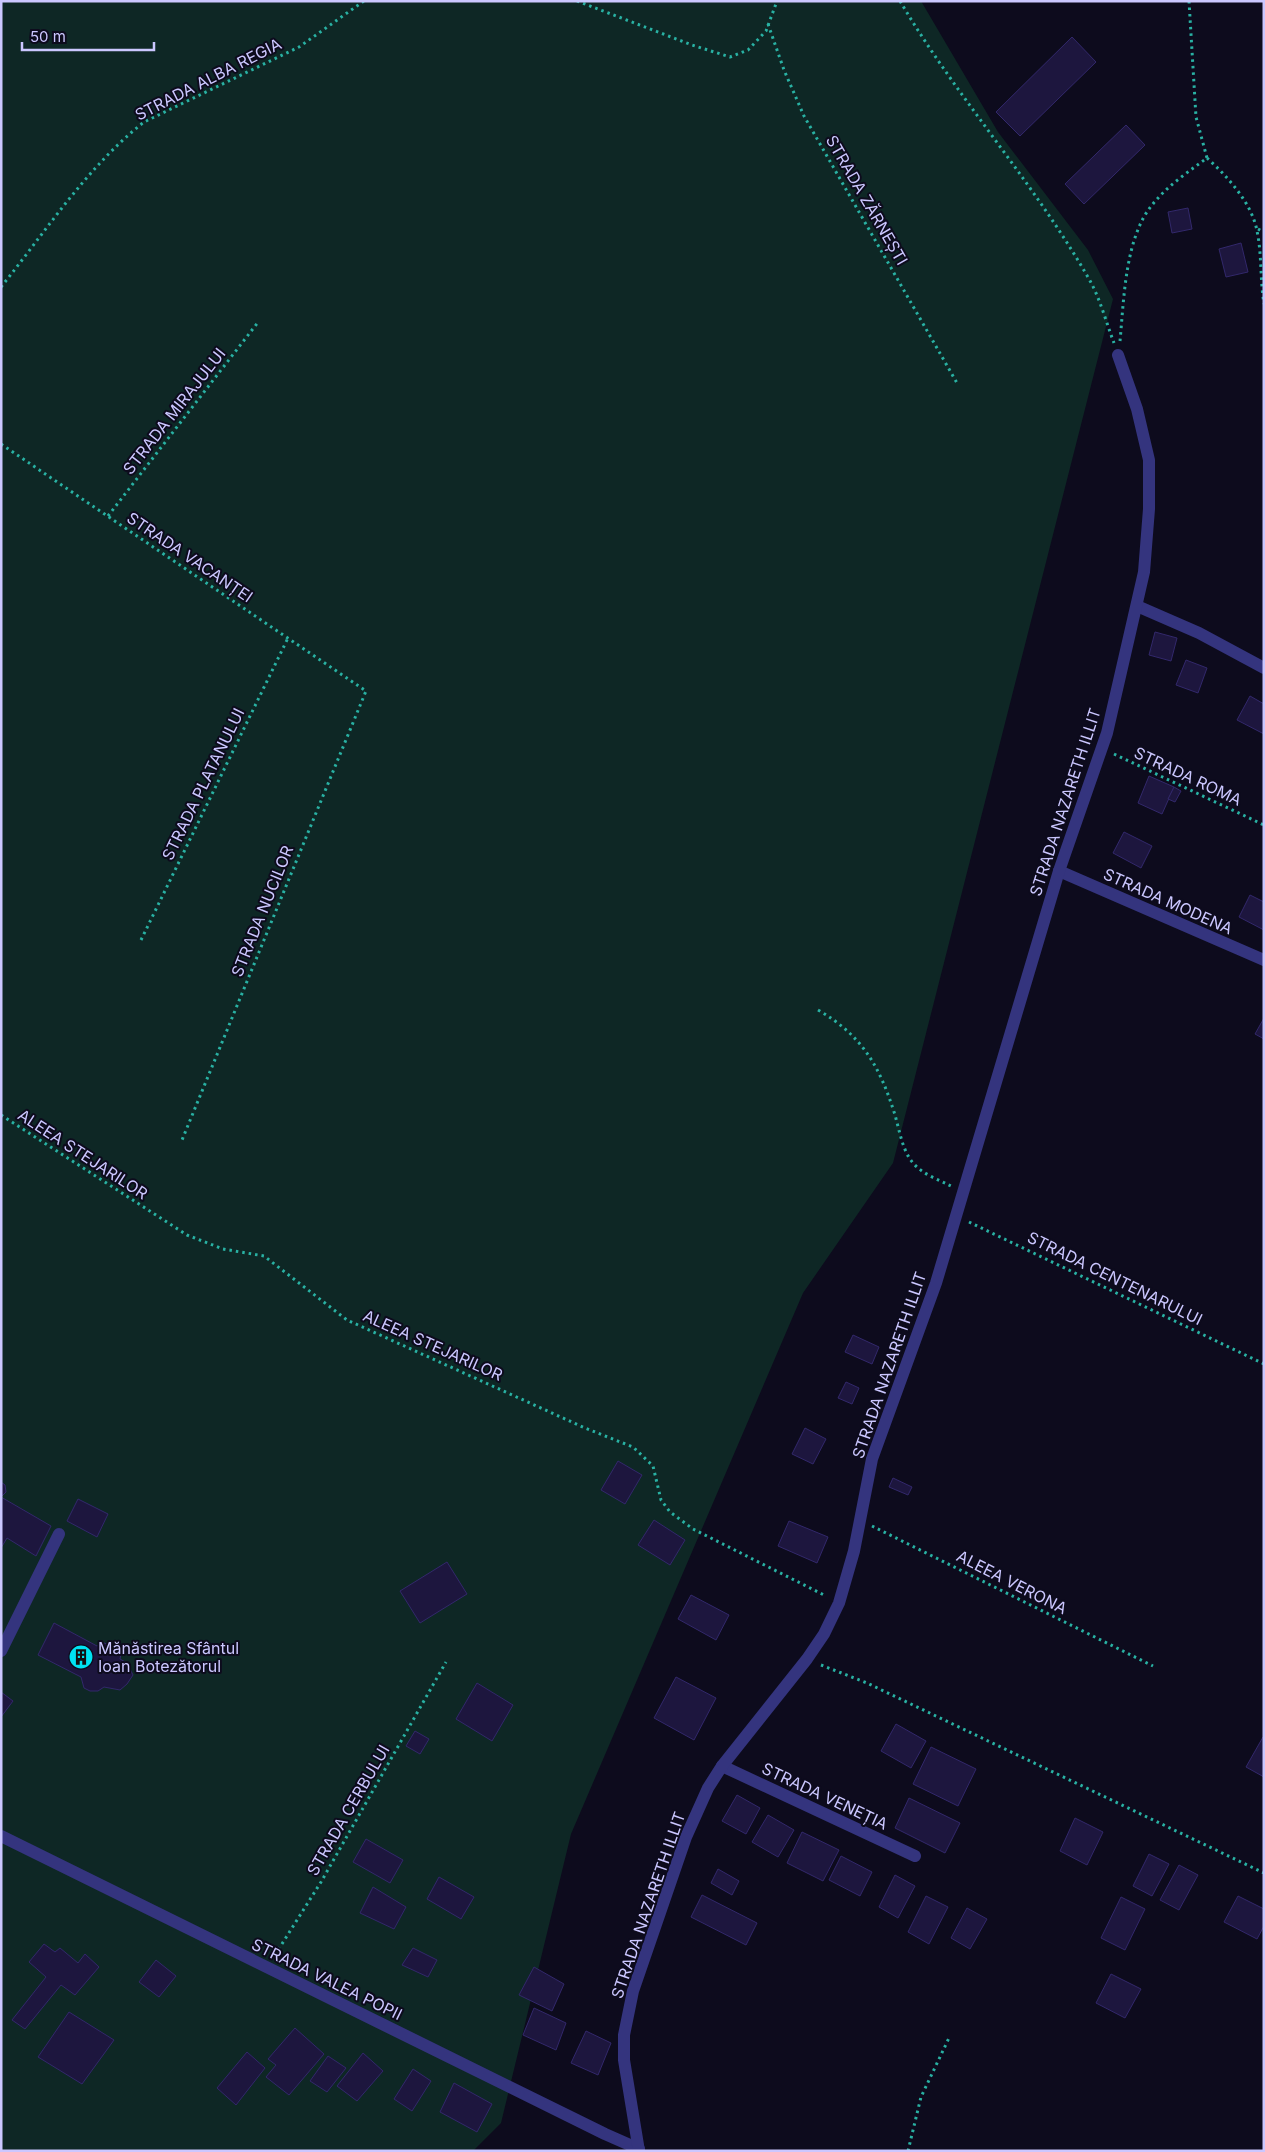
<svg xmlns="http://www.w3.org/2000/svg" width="1265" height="2152" font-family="Inter,sans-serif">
<rect width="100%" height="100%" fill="#0d0b1d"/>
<path fill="#0e2725" d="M1,1H921L998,132L1088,250L1113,299L893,1163L803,1293L571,1834L501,2123L473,2151H1Z"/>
<g fill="#1d163e" stroke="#32286b">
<path d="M1072,37L1096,62L1020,136L996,112Z"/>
<path d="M1126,125L1145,145L1084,204L1065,184Z"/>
<path d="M1188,208L1192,229L1172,233L1168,212Z"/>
<path d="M1241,243L1248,272L1226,277L1219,249Z"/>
<path d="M1155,632L1177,638L1171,661L1149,655Z"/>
<path d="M1186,660L1207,668L1198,693L1176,685Z"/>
<path d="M1250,696L1264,704V734L1237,720Z"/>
<path d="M1149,776L1174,787L1162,814L1138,803Z"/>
<path d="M1174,787L1181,791L1175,802L1168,799Z"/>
<path d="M1124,832L1152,846L1141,868L1113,853Z"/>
<path d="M1250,895L1264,902V930L1239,917Z"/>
<path d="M1264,1018V1039L1255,1034Z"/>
<path d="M853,1335L879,1347L872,1364L845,1352Z"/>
<path d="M846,1382L859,1388L852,1404L838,1398Z"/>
<path d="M805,1428L826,1439L813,1464L792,1454Z"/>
<path d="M618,1461L642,1475L625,1504L601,1490Z"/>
<path d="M893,1478L912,1487L908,1495L889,1487Z"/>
<path d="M1,1482L5,1485L6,1492L1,1497L51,1526L36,1556L7,1538L1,1548Z"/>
<path d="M78,1499L108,1514L97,1537L67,1521Z"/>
<path d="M654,1520L685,1540L670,1565L638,1545Z"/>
<path d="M789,1521L828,1537L817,1563L778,1546Z"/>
<path d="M447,1562L467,1594L420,1623L400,1591Z"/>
<path d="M691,1595L729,1615L716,1640L678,1619Z"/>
<path d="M54,1623L97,1646L104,1643L117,1647L121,1654L120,1659L127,1663L133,1675L127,1684L120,1690L104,1687L98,1691H90L84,1688L81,1677L38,1655Z"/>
<path d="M676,1677L716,1698L694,1740L654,1718Z"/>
<path d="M477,1683L513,1705L492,1741L456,1719Z"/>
<path d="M1,1692L13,1701L1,1717Z"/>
<path d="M896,1724L926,1741L911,1768L881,1751Z"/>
<path d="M415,1731L429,1739L420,1754L406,1746Z"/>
<path d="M1263,1737L1264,1738V1777L1246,1767Z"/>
<path d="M931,1747L976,1769L958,1806L913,1784Z"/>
<path d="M737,1795L760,1808L746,1834L722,1821Z"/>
<path d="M909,1798L960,1823L945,1853L895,1828Z"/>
<path d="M768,1815L794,1830L778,1857L752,1842Z"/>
<path d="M1075,1818L1103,1832L1087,1865L1060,1851Z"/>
<path d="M802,1832L839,1850L823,1881L787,1863Z"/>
<path d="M366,1839L403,1860L390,1883L353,1862Z"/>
<path d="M1149,1854L1169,1864L1152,1896L1133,1886Z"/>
<path d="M841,1856L872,1872L860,1896L829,1880Z"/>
<path d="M1179,1865L1198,1875L1179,1910L1160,1900Z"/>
<path d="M718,1869L739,1881L732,1895L711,1883Z"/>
<path d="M895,1875L915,1886L898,1918L879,1907Z"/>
<path d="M439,1877L474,1897L461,1919L427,1899Z"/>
<path d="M373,1887L406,1907L394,1929L360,1913Z"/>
<path d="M702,1895L757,1923L746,1945L691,1917Z"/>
<path d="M926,1896L948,1907L929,1944L908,1932Z"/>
<path d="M1238,1896L1264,1909V1926L1257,1939L1224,1922Z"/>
<path d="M1121,1897L1145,1909L1125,1950L1101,1938Z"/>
<path d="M967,1908L987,1919L970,1949L951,1938Z"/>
<path d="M44,1944L55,1952L60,1948L78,1963L85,1954L99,1967L75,1995L61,1985L25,2029L12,2020L46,1977L29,1962Z"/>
<path d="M413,1948L437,1960L428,1977L402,1965Z"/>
<path d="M156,1960L176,1976L159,1997L139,1982Z"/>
<path d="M534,1967L564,1984L552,2011L519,1995Z"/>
<path d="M1111,1974L1141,1989L1125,2018L1096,2003Z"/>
<path d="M534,2008L566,2023L556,2050L523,2035Z"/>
<path d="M69,2012L114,2040L82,2084L38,2057Z"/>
<path d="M295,2028L324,2054L289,2095L266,2077L276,2065L268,2059Z"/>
<path d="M586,2031L611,2043L598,2075L571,2063Z"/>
<path d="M247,2052L265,2068L236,2105L217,2088Z"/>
<path d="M363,2053L383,2071L357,2101L337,2086Z"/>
<path d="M328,2056L346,2068L327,2092L310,2081Z"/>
<path d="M413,2069L431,2081L412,2111L394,2099Z"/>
<path d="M454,2083L492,2104L477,2132L440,2112Z"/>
</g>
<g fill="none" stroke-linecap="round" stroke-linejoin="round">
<g stroke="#29b1a3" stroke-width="3" stroke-dasharray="2.5 4" stroke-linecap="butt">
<path d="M577,1L692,45L730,57L748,50L766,31L777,1"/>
<path d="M900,1C957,98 1033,181 1089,279C1100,298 1106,322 1114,343"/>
<path d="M1189,1L1196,117L1207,158"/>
<path d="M768,24L784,70L804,116L957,383"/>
<path d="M1207,158C1227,176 1252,203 1257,231C1262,254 1260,280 1264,304"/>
<path d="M1258,229L1264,232"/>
<path d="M1,287C46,231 87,167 144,122L299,47L364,1"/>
<path d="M1120,341C1124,299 1125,238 1152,205C1167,186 1188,172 1207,158"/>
<path d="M1,444L366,691L182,1140"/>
<path d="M108,516L259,321"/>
<path d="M1114,754L1264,825"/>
<path d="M141,940L288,638"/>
<path d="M818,1010C863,1036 880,1067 895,1115C899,1129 902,1147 910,1159C919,1173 937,1179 951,1186"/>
<path d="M1,1115L187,1235L223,1249L264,1256L347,1320L585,1428L633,1447L653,1466L661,1500L670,1512L693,1529L826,1596"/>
<path d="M969,1222L1264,1364"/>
<path d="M872,1526L1153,1666"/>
<path d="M821,1665L867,1683L1264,1873"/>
<path d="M275,1955L321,1882L446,1662"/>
<path d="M908,2151L921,2097L949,2038"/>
</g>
<g stroke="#34347e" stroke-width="12">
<path d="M1137,606L1199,633L1264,668"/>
<path d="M1059,871L1264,960"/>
<path d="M1,1651L59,1534"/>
<path d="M722,1766L915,1856"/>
<path d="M1,1836L605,2134L639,2149"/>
<path d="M639,2151L624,2060V2035L633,1991L686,1837L708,1788L722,1766L807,1659L824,1634L839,1603L854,1551L872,1459L936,1283L1059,871L1107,733L1144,572L1149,509V460L1137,409L1118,355"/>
</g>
</g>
<defs>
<symbol id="building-disc" viewBox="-11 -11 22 22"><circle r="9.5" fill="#00e3f2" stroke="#0d0b1d"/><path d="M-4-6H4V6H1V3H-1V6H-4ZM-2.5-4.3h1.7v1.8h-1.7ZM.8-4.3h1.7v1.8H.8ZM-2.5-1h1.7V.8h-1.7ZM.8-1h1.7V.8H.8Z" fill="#111"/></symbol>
</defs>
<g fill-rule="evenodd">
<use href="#building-disc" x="67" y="1643" width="28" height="28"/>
</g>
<g text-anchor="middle" stroke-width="4" stroke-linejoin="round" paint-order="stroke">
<g font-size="16" fill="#cbc7ff" stroke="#0d0b1d">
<text transform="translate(208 79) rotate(-27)" y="6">STRADA ALBA REGIA</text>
<text transform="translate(867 200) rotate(60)" y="6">STRADA ZĂRNEȘTI</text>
<text transform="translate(174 411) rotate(-52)" y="6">STRADA MIRAJULUI</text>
<text transform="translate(190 557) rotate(34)" y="6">STRADA VACANȚEI</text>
<text transform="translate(1188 776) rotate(25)" y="6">STRADA ROMA</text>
<text transform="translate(203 784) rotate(-64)" y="6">STRADA PLATANULUI</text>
<text transform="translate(1065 802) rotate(-72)" y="6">STRADA NAZARETH ILLIT</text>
<text transform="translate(1168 901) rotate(24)" y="6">STRADA MODENA</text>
<text transform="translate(262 911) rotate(-68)" y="6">STRADA NUCILOR</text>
<text transform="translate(83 1154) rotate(33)" y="6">ALEEA STEJARILOR</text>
<text transform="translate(1115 1278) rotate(26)" y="6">STRADA CENTENARULUI</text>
<text transform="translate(433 1345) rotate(24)" y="6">ALEEA STEJARILOR</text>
<text transform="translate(889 1365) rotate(-71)" y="6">STRADA NAZARETH ILLIT</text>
<text transform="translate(1012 1582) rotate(27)" y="6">ALEEA VERONA</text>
<text transform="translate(825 1796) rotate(25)" y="6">STRADA VENEȚIA</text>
<text transform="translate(348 1810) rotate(-60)" y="6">STRADA CERBULUI</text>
<text transform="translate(648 1905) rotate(-71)" y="6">STRADA NAZARETH ILLIT</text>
<text transform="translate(327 1979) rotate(26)" y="6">STRADA VALEA POPII</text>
</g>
<g font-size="16" fill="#cbc7ff" stroke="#0d0b1d" text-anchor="start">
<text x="98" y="1654">Mănăstirea Sfântul<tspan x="98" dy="18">Ioan Botezătorul</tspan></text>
</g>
</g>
<rect width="1265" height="2152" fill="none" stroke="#cbc7ff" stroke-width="5"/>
<path d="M22 42v8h132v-8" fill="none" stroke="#cbc7ff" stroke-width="2.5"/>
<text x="30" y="42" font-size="15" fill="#cbc7ff" stroke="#0d0b1d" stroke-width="4" paint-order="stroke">50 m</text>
</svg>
